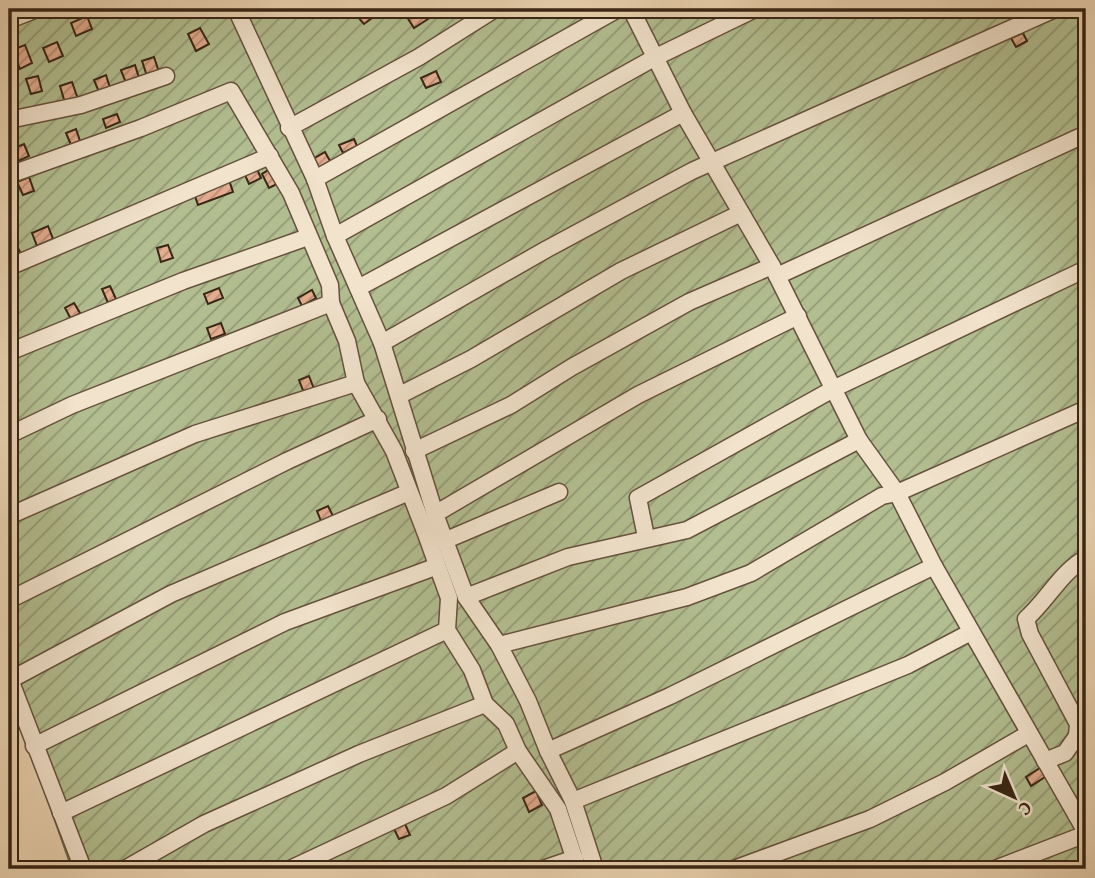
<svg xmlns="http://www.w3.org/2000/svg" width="1095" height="878" font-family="'Gentium Book Plus',serif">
<defs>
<pattern id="garden-furrows" width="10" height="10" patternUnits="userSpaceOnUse" patternTransform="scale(1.75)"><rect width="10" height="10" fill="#b2be90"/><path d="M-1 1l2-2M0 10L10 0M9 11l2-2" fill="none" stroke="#929a75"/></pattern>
<pattern id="building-hatch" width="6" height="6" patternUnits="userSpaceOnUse" patternTransform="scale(1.75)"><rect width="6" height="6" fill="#e3ad8f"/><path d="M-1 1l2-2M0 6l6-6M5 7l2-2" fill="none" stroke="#b98d74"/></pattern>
</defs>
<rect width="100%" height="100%" fill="#ebd4b2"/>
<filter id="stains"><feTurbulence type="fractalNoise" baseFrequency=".00286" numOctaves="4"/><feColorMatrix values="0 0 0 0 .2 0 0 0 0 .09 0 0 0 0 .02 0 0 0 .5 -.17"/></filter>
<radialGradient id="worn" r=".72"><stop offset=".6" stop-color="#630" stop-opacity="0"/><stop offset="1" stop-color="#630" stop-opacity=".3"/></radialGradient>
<path fill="url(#garden-furrows)" stroke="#757253" stroke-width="2" d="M9,9H1086V869H72L9,690Z"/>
<g fill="url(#building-hatch)" stroke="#382616" stroke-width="2">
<path d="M365,9L372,18L364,24L356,15Z"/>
<path d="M422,9L428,19L414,28L407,17Z"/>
<path d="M87,16L92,29L76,36L71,23Z"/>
<path d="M200,28L209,44L196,51L188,34Z"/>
<path d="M1023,33L1027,41L1016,47L1011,38Z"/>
<path d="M57,42L63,56L49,62L43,48Z"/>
<path d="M25,45L32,63L20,69L12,50Z"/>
<path d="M154,57L159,72L147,76L142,61Z"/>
<path d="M135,65L139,78L126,83L121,70Z"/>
<path d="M436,71L441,82L426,88L421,78Z"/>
<path d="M106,75L110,88L99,92L94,80Z"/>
<path d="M38,76L42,91L31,94L26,79Z"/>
<path d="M72,82L78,99L65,103L60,86Z"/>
<path d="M117,114L120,122L106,128L103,119Z"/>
<path d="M76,129L80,141L71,145L66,133Z"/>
<path d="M354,139L357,146L343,153L339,145Z"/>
<path d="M24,144L29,156L12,164L9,150Z"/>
<path d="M325,152L330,161L318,168L313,159Z"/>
<path d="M256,167L261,178L249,184L244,173Z"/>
<path d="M272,168L279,183L269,188L262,174Z"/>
<path d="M29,177L34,191L23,195L17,182Z"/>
<path d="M228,177L233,192L198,205L193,190Z"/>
<path d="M48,226L53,239L37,246L32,233Z"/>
<path d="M14,240L20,252L9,257V242Z"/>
<path d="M168,245L173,258L161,262L157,248Z"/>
<path d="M110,286L116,299L108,303L102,289Z"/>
<path d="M219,288L223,298L208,304L204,294Z"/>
<path d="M312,290L316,298L302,306L298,298Z"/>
<path d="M74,303L80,313L71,319L65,308Z"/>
<path d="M221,323L225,334L211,339L207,328Z"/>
<path d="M309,376L314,389L304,393L299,380Z"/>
<path d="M328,506L333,516L321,521L317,511Z"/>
<path d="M1043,766L1048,775L1031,786L1026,777Z"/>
<path d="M536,791L542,805L529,812L523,798Z"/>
<path d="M405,824L410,835L399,839L394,829Z"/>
</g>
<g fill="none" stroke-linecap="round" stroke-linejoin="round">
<defs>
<g id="minor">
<path d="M236,9L315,179L335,236L382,343L435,514L466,597L499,645L528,701L548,751L573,801L595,869"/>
<path d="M631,9L683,113L772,266L859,440L897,493L934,566L1086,832"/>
<path d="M9,20L37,9"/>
<path d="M9,120L81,105L166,76"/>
<path d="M289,128L419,57L495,9"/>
<path d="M9,175L141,128L231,91L291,193L330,285L331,303L347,341L356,383"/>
<path d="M315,179L618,9"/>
<path d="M335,236L654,58L755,9"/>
<path d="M9,267L270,156"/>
<path d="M777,276L1086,134"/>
<path d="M358,288L683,113"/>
<path d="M382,343L547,249L692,171L1055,9"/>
<path d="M9,352L183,281L308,237"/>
<path d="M400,395L471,359L621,271L741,213"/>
<path d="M9,435L72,405L331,303"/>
<path d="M414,451L511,405L572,367L689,302L772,266"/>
<path d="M435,514L638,395L798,316"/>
<path d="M9,516L195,434L356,383L394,451L426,534L449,598L447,630L472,670L485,704L506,724L518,751L558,809L578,869"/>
<path d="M646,537L638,498L835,388L1086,269"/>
<path d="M444,541L559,492"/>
<path d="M466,597L568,557L687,530L859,440"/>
<path d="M9,600L287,461L378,419"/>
<path d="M499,645L687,597L751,573L882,496L897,493L1086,409"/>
<path d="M9,677L83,869"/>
<path d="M10,680L171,594L409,492"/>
<path d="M1077,736L1078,724L1030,634L1026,619C1049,598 1061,572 1086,558"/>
<path d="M34,746L285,622L435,567"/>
<path d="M548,751L670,696L934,566"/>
<path d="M1045,761L1065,753L1077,736L1085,738"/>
<path d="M573,801L908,665L971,632"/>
<path d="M61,813L447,630"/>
<path d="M125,869L204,824L359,754L485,704"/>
<path d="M290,869L446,796L518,751"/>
<path d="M543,869L575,858"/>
<path d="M734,869L870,819L945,782L1028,734"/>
<path d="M995,869L1086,834"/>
</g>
</defs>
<use href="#minor" stroke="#65523d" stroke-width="19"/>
<use href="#minor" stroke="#f2e3cd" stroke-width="16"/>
</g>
<rect width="1095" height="878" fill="none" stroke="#ebd4b2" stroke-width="35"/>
<rect x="10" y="10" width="1074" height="857" fill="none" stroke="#382616" stroke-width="3.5"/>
<rect x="18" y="18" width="1060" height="843" fill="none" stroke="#382616" stroke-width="2"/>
<g transform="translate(1014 797) rotate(136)" stroke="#f2e3cd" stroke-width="5" paint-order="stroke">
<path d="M0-5L12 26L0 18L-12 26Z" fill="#382616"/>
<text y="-10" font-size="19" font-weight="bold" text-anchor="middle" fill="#382616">С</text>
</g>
<rect width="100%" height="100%" filter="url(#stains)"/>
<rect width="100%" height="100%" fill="url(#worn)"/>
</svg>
